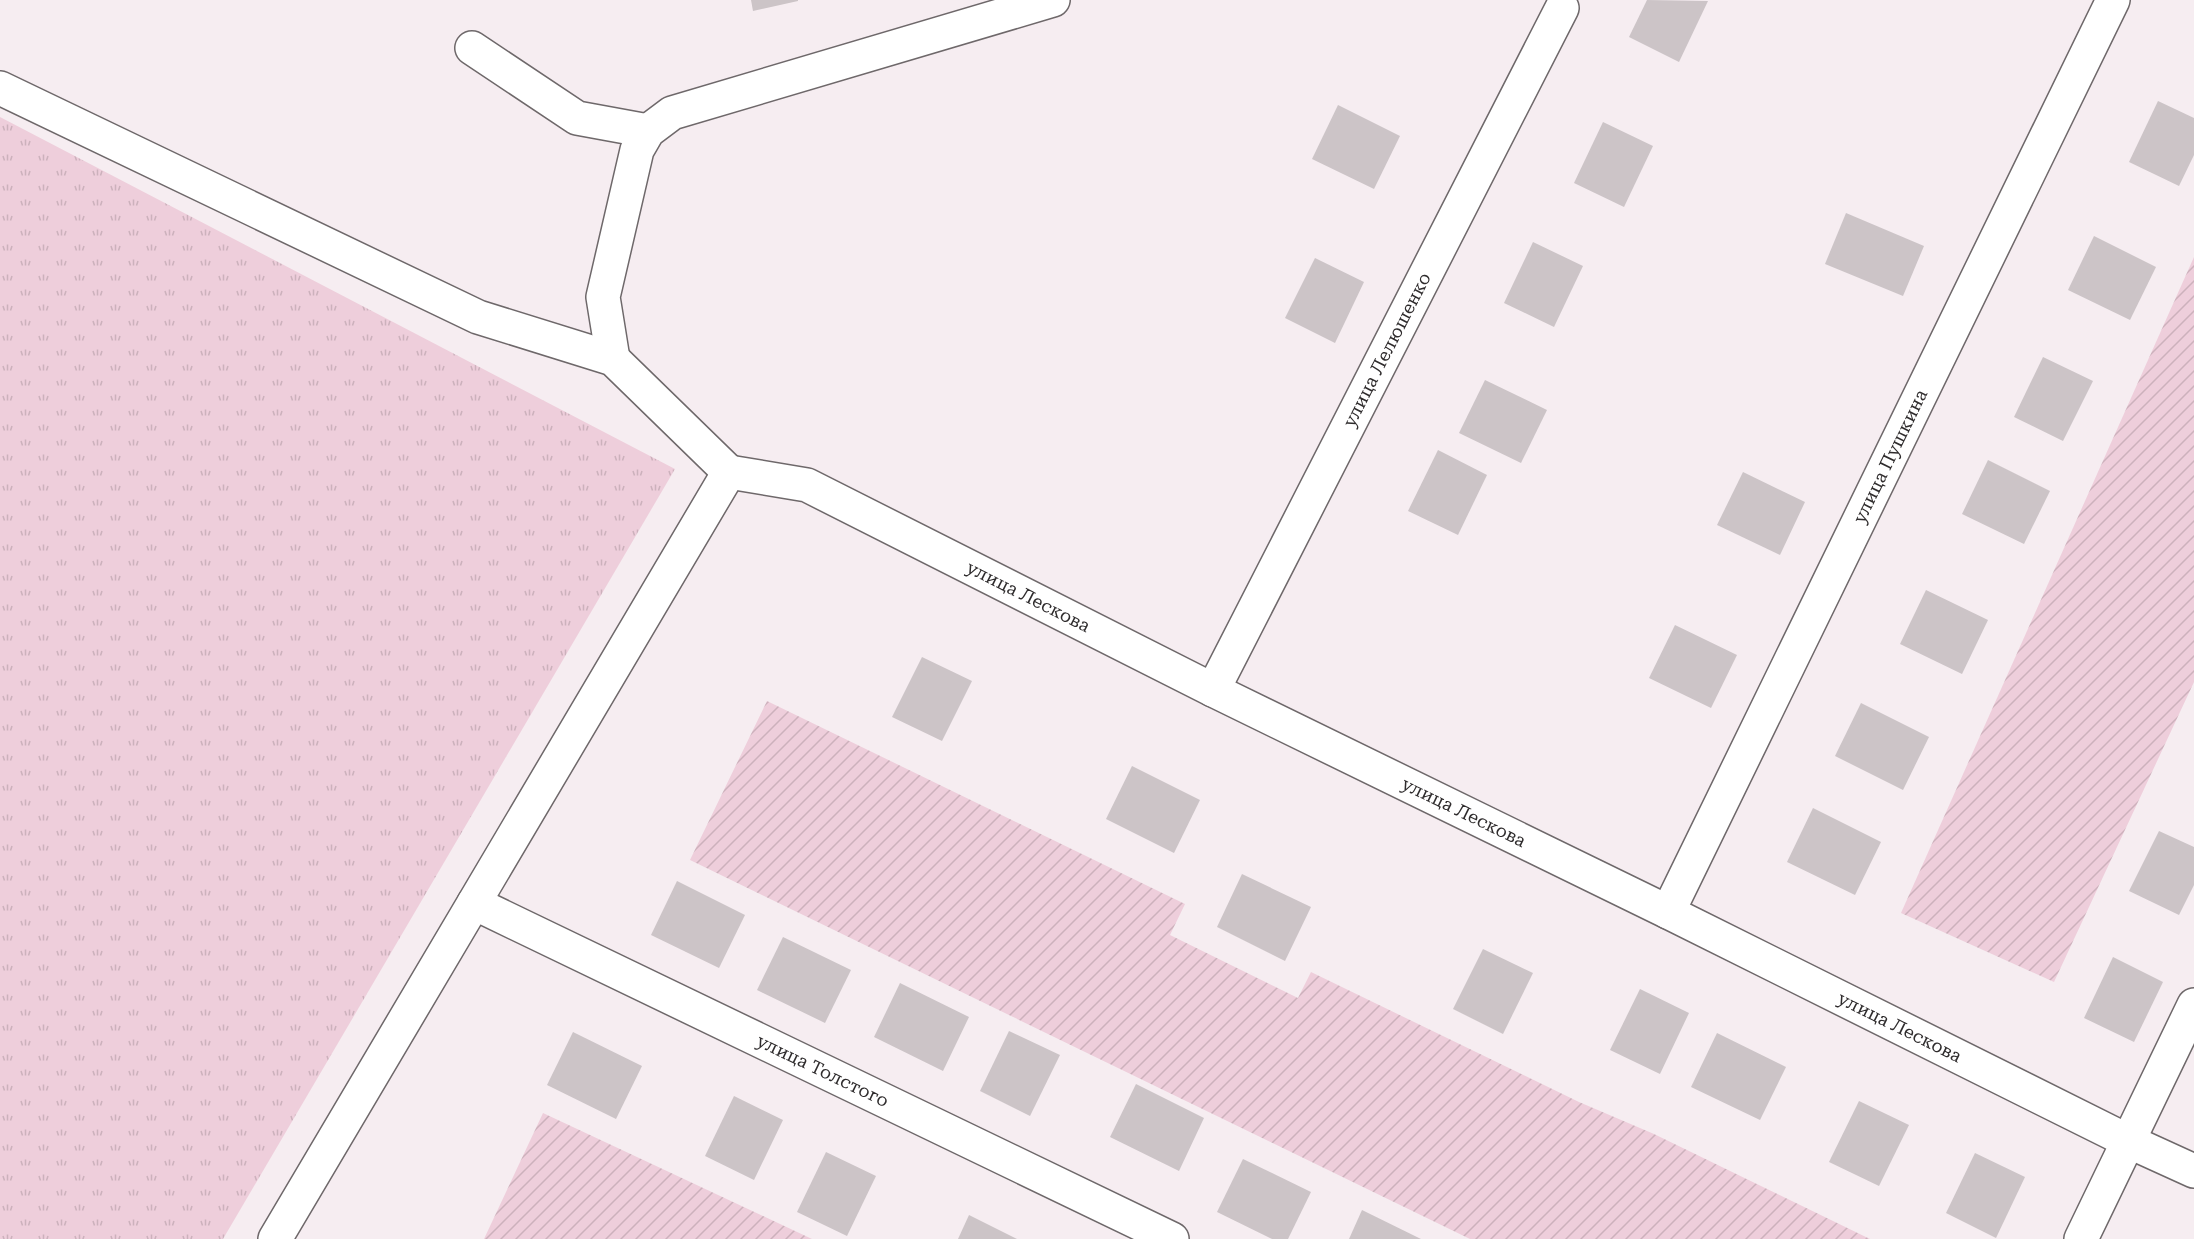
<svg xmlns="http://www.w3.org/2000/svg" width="2194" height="1239" font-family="'Roboto Serif',serif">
<defs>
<pattern id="grass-tufts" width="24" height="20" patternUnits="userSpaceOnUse" patternTransform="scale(1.5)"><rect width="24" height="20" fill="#eecedb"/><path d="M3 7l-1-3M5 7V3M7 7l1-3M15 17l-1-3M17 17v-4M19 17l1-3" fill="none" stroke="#ccb1bc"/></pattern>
<pattern id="garden-furrows" width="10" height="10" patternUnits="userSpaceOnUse" patternTransform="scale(1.5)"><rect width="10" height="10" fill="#eecedb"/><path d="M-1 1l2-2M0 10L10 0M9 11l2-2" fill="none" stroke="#ccb1bc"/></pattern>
</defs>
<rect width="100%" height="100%" fill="#f6edf1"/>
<path fill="url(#grass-tufts)" d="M0,117L675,469L223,1239H0Z"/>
<g fill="url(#garden-furrows)">
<path d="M2194,257V682L2054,982L1901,913Z"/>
<path d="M767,701L1185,904L1170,935L1298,998L1311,972L1579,1102L1654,1134L1870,1239H1470L690,860Z"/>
<path d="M543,1113L812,1239H484Z"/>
</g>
<g fill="#ccc4c7">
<path d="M751,0H798V1L753,11Z"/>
<path d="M1647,0L1708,1L1679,62L1629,37Z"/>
<path d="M2158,101L2194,118V155L2179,186L2129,162Z"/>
<path d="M1338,105L1400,136L1374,189L1312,159Z"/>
<path d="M1603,122L1653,146L1624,207L1574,183Z"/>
<path d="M1846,213L1924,246L1903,296L1825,264Z"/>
<path d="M2094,236L2156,267L2130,320L2068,290Z"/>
<path d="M1533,242L1583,266L1554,327L1504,303Z"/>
<path d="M1315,258L1364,282L1335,343L1285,318Z"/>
<path d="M2043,357L2093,381L2063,441L2014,417Z"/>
<path d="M1485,380L1547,410L1521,463L1459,433Z"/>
<path d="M1438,450L1487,475L1458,535L1408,511Z"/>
<path d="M1988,460L2050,491L2024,544L1962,514Z"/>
<path d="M1743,472L1805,502L1780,555L1717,525Z"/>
<path d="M1926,590L1988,620L1962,674L1900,644Z"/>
<path d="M1675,625L1737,655L1711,708L1649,678Z"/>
<path d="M922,657L972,681L942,741L892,717Z"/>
<path d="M1861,703L1929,737L1903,790L1835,756Z"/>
<path d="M1132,766L1200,800L1174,853L1106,819Z"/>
<path d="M1813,808L1881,842L1855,895L1787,862Z"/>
<path d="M2159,831L2194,847V885L2179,915L2129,891Z"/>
<path d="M1242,874L1311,907L1285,961L1217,927Z"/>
<path d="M677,881L745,915L719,968L651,935Z"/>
<path d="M783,937L851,970L825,1023L757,990Z"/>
<path d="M1483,949L1533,973L1503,1034L1453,1009Z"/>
<path d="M2113,957L2163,982L2134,1042L2084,1018Z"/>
<path d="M900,983L969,1017L943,1071L874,1037Z"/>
<path d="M1640,989L1689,1013L1660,1074L1610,1050Z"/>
<path d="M1009,1031L1060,1055L1030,1116L980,1091Z"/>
<path d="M573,1032L642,1066L616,1119L547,1085Z"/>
<path d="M1717,1033L1786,1067L1760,1120L1691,1087Z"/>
<path d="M1136,1084L1204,1118L1179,1171L1110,1137Z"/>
<path d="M734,1096L783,1120L754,1180L705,1156Z"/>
<path d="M1859,1101L1909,1125L1879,1186L1829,1162Z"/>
<path d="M826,1152L876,1176L847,1236L797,1212Z"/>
<path d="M1975,1153L2025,1177L1996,1238L1946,1213Z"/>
<path d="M1243,1159L1311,1192L1288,1239H1272L1217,1212Z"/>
<path d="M1362,1210L1421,1239H1349Z"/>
<path d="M969,1215L1017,1239H958Z"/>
</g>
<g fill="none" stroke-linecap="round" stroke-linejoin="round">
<defs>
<g id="minor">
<path d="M472,48L577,118L648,131"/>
<path d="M0,88L478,317L613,359L729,472"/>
<path d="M613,359L603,297L637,150L648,131L672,113L1053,0"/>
<path id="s1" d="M729,472L807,485L1213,690L1668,912L2128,1141L2194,1171"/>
<path id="s2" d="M1213,690L1562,8"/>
<path id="s3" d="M474,903L1172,1239"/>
<path id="s4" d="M1668,912L2113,0"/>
<path d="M275,1239L729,472"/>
<path d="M2081,1239L2194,1005"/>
</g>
</defs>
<use href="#minor" stroke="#6e686a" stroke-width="36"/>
<use href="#minor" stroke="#fff" stroke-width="33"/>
</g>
<g text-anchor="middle" stroke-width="5" stroke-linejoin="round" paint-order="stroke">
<g font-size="18" fill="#2f2c2d" stroke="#fff">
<text dy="6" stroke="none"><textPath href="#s2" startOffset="382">улица Лелюшенко</textPath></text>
<text dy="6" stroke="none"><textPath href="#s4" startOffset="507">улица Пушкина</textPath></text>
<text dy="6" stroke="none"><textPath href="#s1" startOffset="327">улица Лескова</textPath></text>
<text dy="6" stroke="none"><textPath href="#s1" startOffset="813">улица Лескова</textPath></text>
<text dy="6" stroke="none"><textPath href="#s1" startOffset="1299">улица Лескова</textPath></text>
<text dy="6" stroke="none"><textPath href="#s3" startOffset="387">улица Толстого</textPath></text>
</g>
</g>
</svg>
